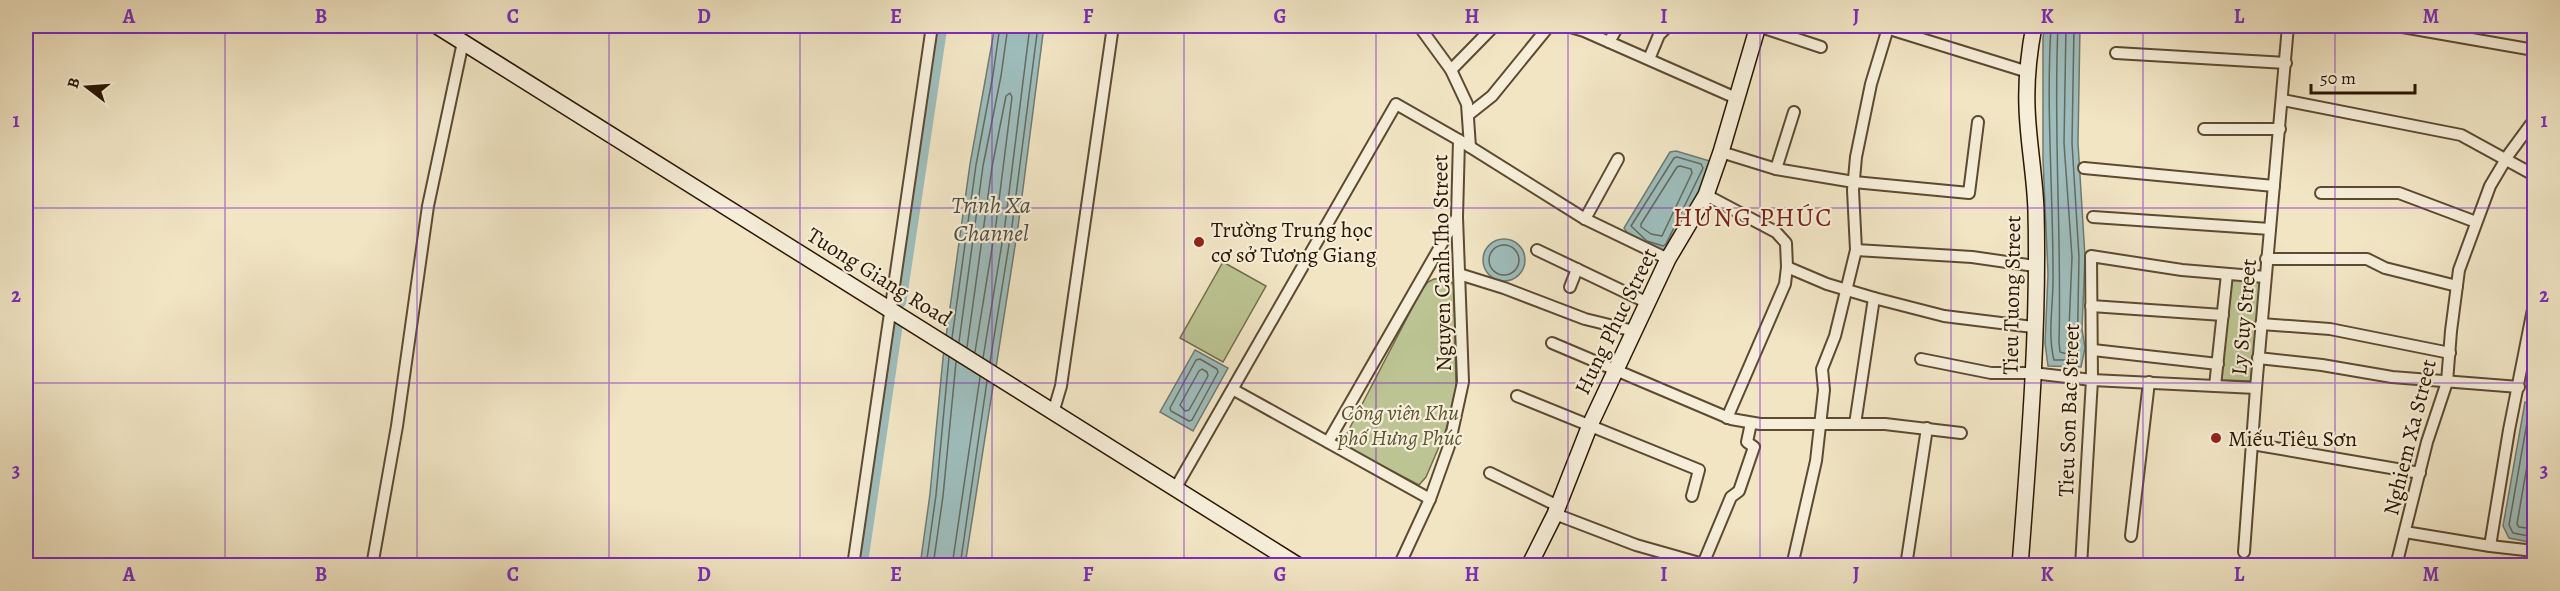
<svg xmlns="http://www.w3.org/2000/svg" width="2560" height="591" font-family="Alegreya,serif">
<rect width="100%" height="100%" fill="#f1e5c4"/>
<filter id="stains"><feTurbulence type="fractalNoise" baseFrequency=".00333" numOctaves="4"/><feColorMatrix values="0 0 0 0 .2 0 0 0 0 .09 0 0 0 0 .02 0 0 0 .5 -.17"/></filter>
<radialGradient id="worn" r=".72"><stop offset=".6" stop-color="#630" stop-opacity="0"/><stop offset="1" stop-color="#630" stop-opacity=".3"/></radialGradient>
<g fill="#bcc493" stroke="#736d4a" stroke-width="1.5">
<path d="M1223,262L1266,286L1223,362L1180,338Z"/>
<path d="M2230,276L2261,280L2251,381L2219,380Z"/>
<path d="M1434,279C1442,278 1449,278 1454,285L1456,391L1451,415L1444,435L1426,477L1419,485L1346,447L1344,439L1422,289L1428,282Z"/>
</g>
<g fill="#9ebdbc" stroke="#707a71" stroke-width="1.5">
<path d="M995,26H1044L1018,227L965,565L920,566L930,494L943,358L970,164Z"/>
<path d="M2045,26H2080L2078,143L2085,257L2082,329L2085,348L2081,367L2048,366L2045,343L2048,274L2043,159V38Z"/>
<path d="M1676,151L1713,162L1668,253C1653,250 1632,242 1624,228L1670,152Z"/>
<circle cx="1504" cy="260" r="21"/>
<path d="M1195,350L1228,368L1193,431L1160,412Z"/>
<path d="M2534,352V543L2509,538L2503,526L2525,402L2532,403L2533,392L2527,391Z"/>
</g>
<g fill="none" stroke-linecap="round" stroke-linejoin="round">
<g stroke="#646a5e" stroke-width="1.5">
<path d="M2051,26C2046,108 2053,190 2053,273C2054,301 2047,332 2054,360H2077L2079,257L2072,143L2074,26"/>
<path d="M2058,26C2053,131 2062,237 2059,342L2060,352L2067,354L2071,349L2069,329L2072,257L2064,143L2066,26"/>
<path d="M1677,157L1701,164L1703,168L1666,244L1663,246L1647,241L1631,226L1674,158Z"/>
<path d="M1680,166L1691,169L1692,173L1662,236L1651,234L1641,227V224L1677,167Z"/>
<circle cx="1504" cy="260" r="15"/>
<path d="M952,338L976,165L993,75L1000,26"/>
<path d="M959,342L983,166L1001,76L1008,26"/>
<path d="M967,347L992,167L1006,96L1010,93L1012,97L996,224L975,352"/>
<path d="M983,358L1005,225L1030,26"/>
<path d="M1200,359L1217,369L1218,372L1192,420L1189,421L1171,411L1170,408L1196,360Z"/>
<path d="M990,362L1012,226L1038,26"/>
<path d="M1202,369L1207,372L1208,376L1189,410L1185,411L1180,405L1199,371Z"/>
<path d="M2534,408L2529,411L2509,525L2513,533L2534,537"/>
<path d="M2534,425L2517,524L2519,527L2534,529"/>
<path d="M926,566L936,495L949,357"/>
<path d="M933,566L943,496L956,362"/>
<path d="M952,566L980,377"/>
<path d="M960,566L987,381"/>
</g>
<g stroke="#9ebdbc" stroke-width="15">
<path d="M899,301L940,26"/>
<path d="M860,566L895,327"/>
</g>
<defs>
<g id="street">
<path d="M1419,26L1451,70L1467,104L1470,147"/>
<path d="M1567,26L1584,31L1736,98"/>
<path d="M1758,26L1821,47"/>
<path d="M1880,26L2028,72"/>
<path d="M2397,26L2534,50"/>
<path d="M1609,42L1618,26"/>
<path d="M2116,53L2286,63"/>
<path d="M1649,59L1659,35L1668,26"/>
<path d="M1451,70L1494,26"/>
<path d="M2283,100L2461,135L2534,175"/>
<path d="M1468,115L1492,96L1549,26"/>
<path d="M2204,129H2280"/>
<path d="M1459,140L1585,219L1668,259"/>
<path d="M1721,152L1776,169L1854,182L1969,193L1978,122"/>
<path d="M2084,168L2274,186"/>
<path d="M1776,169L1794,112"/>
<path d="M2321,193H2399L2476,222"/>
<path d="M1706,195L1776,232L1786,243L1787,267L1785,284L1727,418"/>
<path d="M2093,217L2270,229"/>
<path d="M1585,219L1618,159"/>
<path d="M1537,250L1648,303"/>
<path d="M1856,250L1972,257L2035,266"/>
<path d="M2266,259H2367L2385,268L2457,286"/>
<path d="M1787,267L1827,284L1874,298"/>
<path d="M1459,274L1504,288L1585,319L1634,331"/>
<path d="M1570,287L1577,269"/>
<path d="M2091,306L2223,315"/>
<path d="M2261,324L2330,329L2450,353"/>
<path d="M1552,343L1731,419L1760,424H1885L1961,433"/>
<path d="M2093,350L2218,364"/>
<path d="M2258,358L2322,365L2392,377L2519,387"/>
<path d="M1921,359L1991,373H2033L2092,380L2256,388L2288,26"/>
<path d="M2215,386L2227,274"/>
<path d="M1234,390L1430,499"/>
<path d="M1517,396L1699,470L1692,496"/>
<path d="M1053,413L1061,386L1113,26"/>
<path d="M1855,424L1874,298L1944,316L2033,327"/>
<path d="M1328,442L1456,219"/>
<path d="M2252,444L2420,473"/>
<path d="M1490,473L1558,506"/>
<path d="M1175,489L1396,104L1459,140L1457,217L1463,382L1449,446L1430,499L1399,566"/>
<path d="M1555,514L1636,545L1703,564L1731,497L1739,491L1754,447L1747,442L1751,423"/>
<path d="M2405,532L2490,546L2509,430L2534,304"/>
<path d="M2131,536L2149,382"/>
<path d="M2490,546L2534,551"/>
<path d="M2244,552L2256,388"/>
<path d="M372,566L397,426L428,206L463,42"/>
<path d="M853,566L932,26"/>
<path d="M1792,566L1816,461L1824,390L1822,369L1835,336L1856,250L1853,190L1856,157L1871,84L1888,28"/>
<path d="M1906,566L1927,428"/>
<path d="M2081,566L2092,380L2091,256L2182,270L2265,277"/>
<path d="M2396,566L2427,442L2447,382L2451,331L2459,270L2490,186L2509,154L2534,120"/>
</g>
<g id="secondary">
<path d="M437,26L1299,566"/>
<path d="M1529,566L1555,514L1590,425L1668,259L1706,195L1721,152L1758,26"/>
<path d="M2020,566C2029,448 2039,329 2036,211C2035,176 2028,142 2027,107C2026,80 2029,52 2034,26"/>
</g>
</defs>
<use href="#street" stroke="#5c4a31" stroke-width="14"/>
<use href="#secondary" stroke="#2a1600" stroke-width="18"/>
<use href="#street" stroke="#f6eed9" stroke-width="10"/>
<use href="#secondary" stroke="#f6eed9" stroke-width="15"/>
</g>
<path fill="none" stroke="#7b2cbf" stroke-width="1.5" stroke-opacity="0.55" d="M225,26V566M417,26V566M609,26V566M800,26V566M992,26V566M1184,26V566M1376,26V566M1568,26V566M1760,26V566M1951,26V566M2143,26V566M2335,26V566M26,208H2534M26,383H2534"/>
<g fill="#8f2418" stroke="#f6eed9" stroke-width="2">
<circle cx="1199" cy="242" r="6"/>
<circle cx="2216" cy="438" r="6"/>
</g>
<g text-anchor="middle" stroke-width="4.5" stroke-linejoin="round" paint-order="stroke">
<g font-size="22" fill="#2a1600" stroke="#f6eed9" text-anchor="start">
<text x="1211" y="237">Trường Trung học<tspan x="1211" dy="25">cơ sở Tương Giang</tspan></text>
<text x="2228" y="446">Miếu Tiêu Sơn</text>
</g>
<g font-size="22" fill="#2a1600" stroke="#f6eed9">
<text transform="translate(1441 263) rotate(-91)" y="8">Nguyen Canh Tho Street</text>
<text transform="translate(880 276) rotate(32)" y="8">Tuong Giang Road</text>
<text transform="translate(2011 295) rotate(-89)" y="8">Tieu Tuong Street</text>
<text transform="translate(2243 317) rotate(-85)" y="8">Ly Suy Street</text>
<text transform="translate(1615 321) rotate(-64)" y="8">Hung Phuc Street</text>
<text transform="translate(2068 410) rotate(-88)" y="8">Tieu Son Bac Street</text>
<text transform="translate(2409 437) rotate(-76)" y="8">Nghiem Xa Street</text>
</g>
<g font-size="22" font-style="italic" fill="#5d5333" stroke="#f6eed9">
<text x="1400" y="420">Công viên Khu<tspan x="1400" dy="25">phố Hưng Phúc</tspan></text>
</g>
<g font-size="24" font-style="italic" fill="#535042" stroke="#f6eed9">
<text x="991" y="213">Trinh Xa<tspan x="991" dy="28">Channel</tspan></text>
</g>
<g font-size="26" letter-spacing="1.5" fill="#7a1f14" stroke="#f6eed9">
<text x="1753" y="226">HƯNG PHÚC</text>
</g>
</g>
<rect width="2560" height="591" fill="none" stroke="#f1e5c4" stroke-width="66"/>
<g transform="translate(87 87) rotate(287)" stroke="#f6eed9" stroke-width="4.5" paint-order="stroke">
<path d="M0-4.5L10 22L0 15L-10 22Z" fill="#2a1600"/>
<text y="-9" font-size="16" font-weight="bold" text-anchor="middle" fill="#2a1600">B</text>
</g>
<path d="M2311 84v9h104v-9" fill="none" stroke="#2a1600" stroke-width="3"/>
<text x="2320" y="84" font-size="18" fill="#2a1600" stroke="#f6eed9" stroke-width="4.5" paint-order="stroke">50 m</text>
<rect x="33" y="33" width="2494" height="525" fill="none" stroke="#7b2cbf" stroke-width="2"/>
<g font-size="20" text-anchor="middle" font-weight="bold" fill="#7b2cbf">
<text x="129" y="23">A</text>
<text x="321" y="23">B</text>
<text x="513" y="23">C</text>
<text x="704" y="23">D</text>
<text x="896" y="23">E</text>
<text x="1088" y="23">F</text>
<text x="1280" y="23">G</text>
<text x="1472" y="23">H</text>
<text x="1664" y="23">I</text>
<text x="1856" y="23">J</text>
<text x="2047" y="23">K</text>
<text x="2239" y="23">L</text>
<text x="2431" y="23">M</text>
<text x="16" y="127">1</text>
<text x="2544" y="127">1</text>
<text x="16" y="302">2</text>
<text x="2544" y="302">2</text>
<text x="16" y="477">3</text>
<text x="2544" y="477">3</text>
<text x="129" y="581">A</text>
<text x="321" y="581">B</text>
<text x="513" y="581">C</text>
<text x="704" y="581">D</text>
<text x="896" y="581">E</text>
<text x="1088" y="581">F</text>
<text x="1280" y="581">G</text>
<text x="1472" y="581">H</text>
<text x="1664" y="581">I</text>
<text x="1856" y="581">J</text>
<text x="2047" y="581">K</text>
<text x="2239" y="581">L</text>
<text x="2431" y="581">M</text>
</g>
<rect width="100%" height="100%" filter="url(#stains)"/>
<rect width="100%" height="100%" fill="url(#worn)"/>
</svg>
